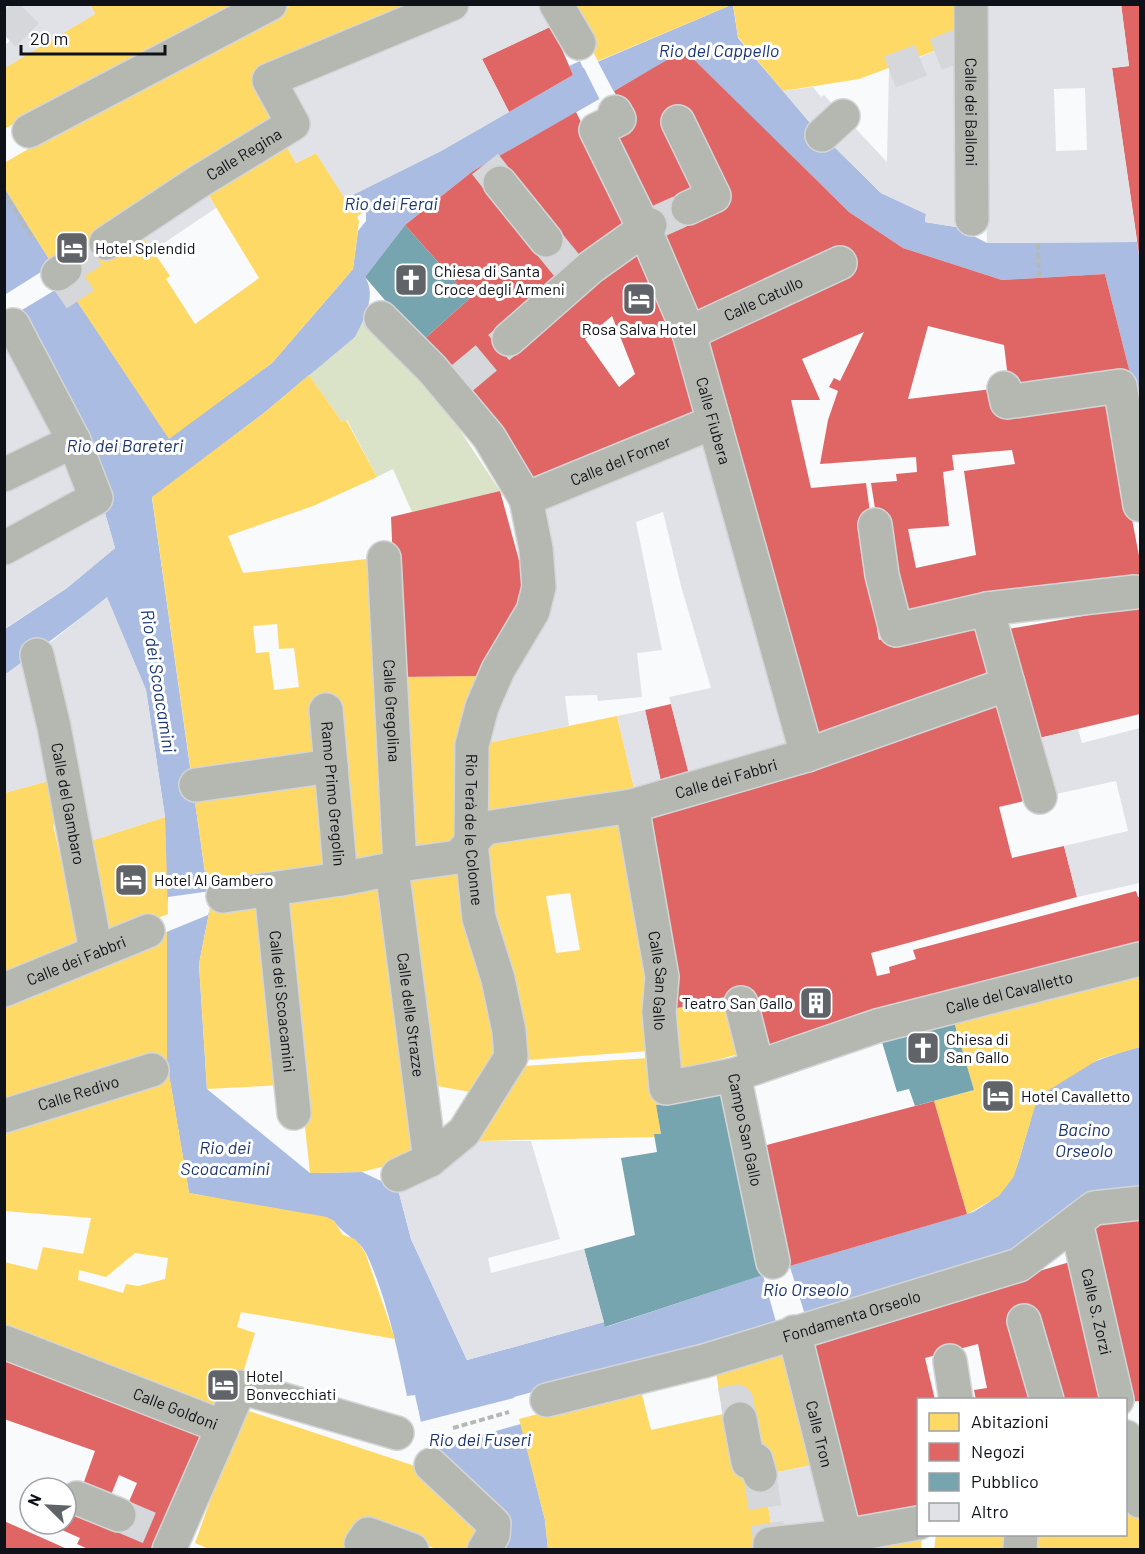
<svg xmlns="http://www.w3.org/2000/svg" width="1145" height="1554" font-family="Barlow,sans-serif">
<rect width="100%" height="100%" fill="#f8fafc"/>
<path fill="#dae2c8" d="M363,321L424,376L500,491L412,512L393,469L377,477L347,420L342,422L309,375L355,337Z"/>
<path fill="#aabce1" d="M731,5H733L738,38L811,124L881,193L926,214L925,222L956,227L987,243L1137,242L1140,262V435L1133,385L1105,274L1002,280L903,248L849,212L684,51L473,171L405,225L365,277C377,295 364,320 355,337L264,413L152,498L210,908L199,964L207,1089L310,1173L362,1172L398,1189L411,1239L467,1360L604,1322L606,1327L790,1266L973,1212C1016,1188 1015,1172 1028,1129C1031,1121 1032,1109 1037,1102C1056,1073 1108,1055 1140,1047V1190L1006,1255L806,1318L514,1397L545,1520L548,1549H503L427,1450L415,1395L407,1396C398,1351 386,1295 366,1253C359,1239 344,1236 334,1221L189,1193L169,1075L159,1077V1061L167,1058L165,817L146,690L107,598L5,675V629L67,588L115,548L101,499L21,320L5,292L4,187L54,267L169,438L272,363L353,269L358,231L366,221V204L352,195L441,151L573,75L569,66L580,61L583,68Z"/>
<g fill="#f8fafc">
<path d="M579,58L585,64L596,58L615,94L601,102Z"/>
<path d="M52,265L65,284L17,313L18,322L4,298L5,292L6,294Z"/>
<path d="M211,891L213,908H210L208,915L164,933L168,897Z"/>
<path d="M789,1264L807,1321L778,1329L762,1272Z"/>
<path d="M545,1390V1393L518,1400L522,1418L521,1424L424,1451L417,1423L415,1408L417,1404L420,1422Z"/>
</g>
<g fill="#ffd966" fill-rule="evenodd">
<path d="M90,4H241L4,129V68L95,14Z"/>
<path d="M293,4H429L295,60L283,119L138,229L170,276L166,279L195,324L259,278L203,186L283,140L296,163L316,153L354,212L357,209L362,213L357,217L359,221L353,269L272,363L169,439L54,267L4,187V163L68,126Z"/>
<path d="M567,4L731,5L598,61Z"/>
<path d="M733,4H958L961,41L859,79L783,91L738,37Z"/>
<path d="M309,375L342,422L346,420L377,477L313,506L228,536L243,573L375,558L395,862L345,871L325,761L192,779L152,497L264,413ZM277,624L279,649L294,648L299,687L274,690L269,652L256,653L253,626Z"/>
<path d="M483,676L459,851L404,856L398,677Z"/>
<path d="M617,716L635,792L482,821V744Z"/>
<path d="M327,770L336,870L208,892L193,789Z"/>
<path d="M48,781L57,824L53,825L62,864L66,863L79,949L4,980V793Z"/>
<path d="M165,817L168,914L108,938L90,841Z"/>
<path d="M626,817L656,977L645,979L648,1051L527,1060L517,985L490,912L487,837ZM570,893L580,950L556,953L546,896Z"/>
<path d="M458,864L496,1042L494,1055L476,1093L426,1084L399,873Z"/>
<path d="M381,880L419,1158L361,1172L310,1173L280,898Z"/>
<path d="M262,899L282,1085L207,1089L199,964L210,908Z"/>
<path d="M167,932V1059L4,1108V1001Z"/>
<path d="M1140,969V1047L1099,1059L1049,1090L1036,1103L1014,1176L999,1196L967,1214L934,1101L974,1090L952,1015Z"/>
<path d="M730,995L746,1052L672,1072L673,1009Z"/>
<path d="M649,1058L657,1075L660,1104L656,1105L661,1134H654L655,1137L478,1141L524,1066Z"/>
<path d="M169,1074L189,1193L327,1217L334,1221L343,1235L355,1239L365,1252L395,1339L241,1312L237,1327L255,1333L243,1373L229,1369L215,1408L4,1326V1262L37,1270L43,1247L83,1254L91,1218L4,1211V1129ZM135,1253L168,1258L165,1279L138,1286L126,1284L123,1293L78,1280L79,1270L106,1277Z"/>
<path d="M784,1348L817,1464L763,1475L773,1536L761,1550H548L545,1520L519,1419L640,1387L651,1430L723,1414L715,1367Z"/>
<path d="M243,1409L424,1469L484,1524L476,1550H439L365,1522L377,1550H211L195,1543Z"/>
<path d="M1126,1515H1140V1550H1027V1534H1126Z"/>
<path d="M922,1534L921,1550H798Z"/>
<path d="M936,1534H1016L1015,1550H934Z"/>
</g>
<g fill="#e06666" fill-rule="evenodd">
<path d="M1121,4H1140L1139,254L1112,68L1129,66Z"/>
<path d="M552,26L573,75L509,112L482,59Z"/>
<path d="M684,50L849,212L903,248L1002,280L1105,274L1133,385L1131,514L1140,561V576L901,624L877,521L871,483L897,481L896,474L917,472L916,457L820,464L828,420L838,391L829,387L834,378L840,381L864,332L802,359L820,400H791L811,488L866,483L879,577L892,626L877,629L879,640L979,613L996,676L811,740L693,320L608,130L629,120L614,91ZM928,326L1004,345L1009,387L908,399ZM1012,450L1015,464L964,471L976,555L916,568L908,529L949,526L943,472L954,470L952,455Z"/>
<path d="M576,112L633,226L700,414L538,489L497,422L469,386L421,342L470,298L405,225L473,171ZM612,316L635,374L619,387L585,339Z"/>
<path d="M500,491L528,593L483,676L398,677L391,517Z"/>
<path d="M1140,606V714L1031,740L1003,630Z"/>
<path d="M1005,695L1032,799L999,807L1012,858L1064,846L1077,897L871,953L877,976L890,973L889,967L916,959L913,950L1136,891L1138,897H1140V950L760,1049L737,994L673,1009L641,813Z"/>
<path d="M671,704L690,778L662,786L645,710Z"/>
<path d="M934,1101L967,1214L790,1266L763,1146Z"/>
<path d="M1140,1214V1401L1126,1402L1099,1308L1093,1218Z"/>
<path d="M1080,1259L1112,1400H976L974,1390L987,1388L978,1344L925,1358L935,1400H918V1519L861,1528L812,1338Z"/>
<path d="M4,1356L208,1437L160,1550H90L77,1544L80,1538L62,1530L75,1503L125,1511L137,1483L119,1475L107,1505L80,1493L95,1451L4,1419Z"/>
<path d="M4,1521L56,1544L69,1550H4Z"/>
</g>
<g fill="#76a5af">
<path d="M405,225L470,298L421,342L365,277Z"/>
<path d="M952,1015L974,1090L915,1106L909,1089L897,1092L879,1032Z"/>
<path d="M722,1095L763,1275L605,1327L584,1249L635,1235L621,1158L657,1152L654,1134H661L656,1105Z"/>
</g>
<g fill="#e0e2e7" fill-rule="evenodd">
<path d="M4,4H90L95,14L5,68V45L14,38L4,23Z"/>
<path d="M473,4H542L552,26L482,59L509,112L441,151L345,199L316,153L296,163L283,140L280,83Z"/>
<path d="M981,4H1121L1129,66L1112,68L1137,242L987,243ZM1085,88L1087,150L1056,151L1054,89Z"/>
<path d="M961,41L962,155L956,227L925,222L926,214L881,193L811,124L783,91L813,87L821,97L824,95L887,162L889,69Z"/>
<path d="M203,186L216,208L152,251L138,229Z"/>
<path d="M4,323L64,439L4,467Z"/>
<path d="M700,435L795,747L690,778L669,697L711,688L681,586L663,512L636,522L662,650L637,653L642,697L598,701L597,695L565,696L569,726L482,744L506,674L542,497Z"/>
<path d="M70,451L90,497L4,543V482Z"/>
<path d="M101,499L115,548L67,588L4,629V556Z"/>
<path d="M107,597L146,690L165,817L90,841L47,645Z"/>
<path d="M24,661L48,781L4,793V675Z"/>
<path d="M645,710L662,786L635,792L617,716Z"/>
<path d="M1140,728V883L1077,897L1064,846L1128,831L1116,781L1047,796L1031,740L1078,729L1082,743Z"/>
<path d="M478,1141H531L560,1239L488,1258L491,1273L584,1249L604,1322L467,1360L411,1239L398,1189Z"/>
<path d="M817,1464L835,1530L773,1536L763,1475Z"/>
</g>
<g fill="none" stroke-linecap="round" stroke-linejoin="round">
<g stroke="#d5d7da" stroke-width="33" stroke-dasharray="33 16" stroke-linecap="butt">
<path d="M4,35L35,4"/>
<path d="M890,72L973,40"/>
<path d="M485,164L500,183"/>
<path d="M650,225L688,208"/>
<path d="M546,240L573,273"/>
<path d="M65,269L106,243"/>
<path d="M62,272L81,300"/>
<path d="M461,379L509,339"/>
<path d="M721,1404L737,1401L740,1419"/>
<path d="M760,1475L769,1536"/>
<path d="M119,1515L166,1535"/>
</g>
<defs>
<g id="street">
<path d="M556,4L579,43"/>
<path id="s1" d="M971,4L972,219"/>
<path id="s2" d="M615,112L619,119L596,130L644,228L689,333L807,755"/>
<path d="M678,122L714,196L688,208"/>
<path d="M29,131L270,4"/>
<path d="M822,135L843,116"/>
<path d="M500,183L546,240"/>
<path id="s3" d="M106,243L198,182L293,124L269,80L452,4"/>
<path d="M58,274L65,269"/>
<path id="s4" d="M381,318L432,369L489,437L526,499L536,549L539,587L533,611L498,670L482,707L472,745L471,843L479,918L498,979L509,1031L511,1057L464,1132L430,1160L398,1175"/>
<path id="s5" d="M689,333L840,263"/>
<path d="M509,339L591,267L650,225"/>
<path d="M1004,388L1007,402L1120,386L1140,505"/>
<path d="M4,475L74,441"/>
<path id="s6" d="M526,499L714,422"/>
<path d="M875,525L882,575L896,630L987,609"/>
<path d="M4,548L96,498L74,441L13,325"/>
<path id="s7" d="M384,558L400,865"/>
<path id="s8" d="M37,655L54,727L96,951"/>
<path d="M1008,684L1040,797"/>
<path id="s9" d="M326,710L341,879"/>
<path d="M196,785L331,766"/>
<path id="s10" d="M632,806L662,977L659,1012L666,1088L734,1075L877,1026L1140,959"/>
<path id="s11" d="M392,869L430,1160"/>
<path id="s12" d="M271,890L294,1113"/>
<path id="s13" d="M223,896L341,879L392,869L400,865L458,857L485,828L632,806L807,755L1008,684L987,609L1135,592"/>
<path id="s14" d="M4,990L148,931"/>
<path d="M741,1003L757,1066"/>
<path id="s15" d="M734,1075L773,1262"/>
<path id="s16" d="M4,1116L152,1070"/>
<path id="s17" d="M1076,1222L1117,1400"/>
<path d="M1024,1321L1047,1400"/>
<path id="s18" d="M794,1332L845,1536"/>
<path id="s19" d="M4,1342L223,1427L240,1387L397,1433"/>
<path d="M950,1361L956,1400"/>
<path id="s20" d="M547,1400L704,1361L1019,1265L1094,1208L1140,1203"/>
<path d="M740,1419L748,1462L756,1460L760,1475"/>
<path d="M1126,1437L1140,1501"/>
<path d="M431,1465L494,1524L493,1535L484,1550"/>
<path d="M77,1498L119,1515"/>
<path d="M361,1544L368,1534L412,1550"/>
<path d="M169,1550L223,1427"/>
<path d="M770,1550V1544L845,1536L918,1523"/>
<path d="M1020,1550L1021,1534"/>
</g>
</defs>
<use href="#street" stroke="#d3d5d7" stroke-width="36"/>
<g stroke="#b6b8b4" stroke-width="4" stroke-dasharray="6 3" stroke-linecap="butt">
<path d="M4,193L34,240"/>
<path d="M1038,244L1039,278"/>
<path d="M453,1428L509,1412"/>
</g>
<use href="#street" stroke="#b5b8b0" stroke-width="33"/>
</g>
<defs>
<symbol id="hotel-square" viewBox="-11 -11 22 22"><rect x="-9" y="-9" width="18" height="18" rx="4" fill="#606368" stroke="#fff"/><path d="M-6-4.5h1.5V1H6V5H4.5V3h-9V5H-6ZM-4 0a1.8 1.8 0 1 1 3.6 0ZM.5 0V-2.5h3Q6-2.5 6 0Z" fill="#fff"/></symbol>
<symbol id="church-square" viewBox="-11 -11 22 22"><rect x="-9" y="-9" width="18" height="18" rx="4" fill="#606368" stroke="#fff"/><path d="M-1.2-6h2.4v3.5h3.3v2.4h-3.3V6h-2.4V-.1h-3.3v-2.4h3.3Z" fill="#fff"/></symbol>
<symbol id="building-square" viewBox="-11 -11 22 22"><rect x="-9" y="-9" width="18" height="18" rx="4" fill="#606368" stroke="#fff"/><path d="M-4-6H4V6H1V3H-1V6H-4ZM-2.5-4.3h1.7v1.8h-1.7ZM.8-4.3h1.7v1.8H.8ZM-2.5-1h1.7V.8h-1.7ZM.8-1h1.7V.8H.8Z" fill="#fff"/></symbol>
</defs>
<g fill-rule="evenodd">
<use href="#hotel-square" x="53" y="229" width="38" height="38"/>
<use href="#church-square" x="392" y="261" width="38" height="38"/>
<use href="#hotel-square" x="620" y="280" width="38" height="38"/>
<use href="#hotel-square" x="112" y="861" width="38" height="38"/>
<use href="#building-square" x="797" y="984" width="38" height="38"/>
<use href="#church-square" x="904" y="1029" width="38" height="38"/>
<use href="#hotel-square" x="979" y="1077" width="38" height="38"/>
<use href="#hotel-square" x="204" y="1366" width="38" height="38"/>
</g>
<g text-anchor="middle" stroke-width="6" stroke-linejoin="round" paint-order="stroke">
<g font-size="16" fill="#0e1118" stroke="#fff">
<text dy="6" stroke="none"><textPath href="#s1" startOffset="108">Calle dei Balloni</textPath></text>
<text dy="6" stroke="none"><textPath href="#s3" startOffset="164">Calle Regina</textPath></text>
<text dy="6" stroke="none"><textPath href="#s5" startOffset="82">Calle Catullo</textPath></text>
<text dy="6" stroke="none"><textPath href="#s2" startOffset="348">Calle Fiubera</textPath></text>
<text dy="6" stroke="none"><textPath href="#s6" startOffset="102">Calle del Forner</textPath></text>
<text dy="6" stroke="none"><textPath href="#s7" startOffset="153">Calle Gregolina</textPath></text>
<text dy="6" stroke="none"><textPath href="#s13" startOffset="525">Calle dei Fabbri</textPath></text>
<text dy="6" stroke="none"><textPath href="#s9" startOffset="84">Ramo Primo Gregolin</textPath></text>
<text dy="6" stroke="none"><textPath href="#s8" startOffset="152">Calle del Gambaro</textPath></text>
<text dy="6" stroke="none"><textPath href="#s4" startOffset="580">Rio Terà de le Colonne</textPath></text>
<text dy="6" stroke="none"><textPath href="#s14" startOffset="78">Calle dei Fabbri</textPath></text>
<text dy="6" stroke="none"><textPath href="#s10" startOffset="177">Calle San Gallo</textPath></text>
<text dy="6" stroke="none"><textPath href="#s10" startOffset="642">Calle del Cavalletto</textPath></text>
<text dy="6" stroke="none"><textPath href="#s12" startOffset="112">Calle dei Scoacamini</textPath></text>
<text dy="6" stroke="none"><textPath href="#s11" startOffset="147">Calle delle Strazze</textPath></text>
<text dy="6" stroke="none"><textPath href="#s16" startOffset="78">Calle Redivo</textPath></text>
<text dy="6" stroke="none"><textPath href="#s15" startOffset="56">Campo San Gallo</textPath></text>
<text dy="6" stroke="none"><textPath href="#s17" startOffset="92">Calle S. Zorzi</textPath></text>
<text dy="6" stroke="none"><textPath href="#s20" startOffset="316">Fondamenta Orseolo</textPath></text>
<text dy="6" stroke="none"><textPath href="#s19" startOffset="184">Calle Goldoni</textPath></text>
<text dy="6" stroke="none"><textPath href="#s18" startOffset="105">Calle Tron</textPath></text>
</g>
<g font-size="16" fill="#0e1118" stroke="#fff" text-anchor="start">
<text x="95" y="254">Hotel Splendid</text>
<text x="434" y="277">Chiesa di Santa<tspan x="434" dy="18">Croce degli Armeni</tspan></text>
<text x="639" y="335" text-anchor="middle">Rosa Salva Hotel</text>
<text x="154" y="886">Hotel Al Gambero</text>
<text x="793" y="1009" text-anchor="end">Teatro San Gallo</text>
<text x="946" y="1045">Chiesa di<tspan x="946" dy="18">San Gallo</tspan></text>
<text x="1021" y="1102">Hotel Cavalletto</text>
<text x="246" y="1382">Hotel<tspan x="246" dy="18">Bonvecchiati</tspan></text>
</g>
<g font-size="18" font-style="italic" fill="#1b3572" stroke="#fff">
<text x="719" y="57">Rio del Cappello</text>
<text x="391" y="210">Rio dei Ferai</text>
<text x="125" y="452">Rio dei Bareteri</text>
<text transform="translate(158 681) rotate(81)" y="6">Rio dei Scoacamini</text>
<text x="1084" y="1136">Bacino<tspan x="1084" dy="21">Orseolo</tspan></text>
<text x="225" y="1154">Rio dei<tspan x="225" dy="21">Scoacamini</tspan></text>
<text x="806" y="1296">Rio Orseolo</text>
<text x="480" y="1446">Rio dei Fuseri</text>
</g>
</g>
<rect width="1145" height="1554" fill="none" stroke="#0e1118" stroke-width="12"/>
<rect x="917" y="1398" width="210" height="138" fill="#ffffff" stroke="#9fa0a3" stroke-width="1.5"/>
<rect x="929" y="1413" width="30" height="18" fill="#ffd966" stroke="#9fa0a3" stroke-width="1.5"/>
<text x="971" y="1428" font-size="18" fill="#0e1118">Abitazioni</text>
<rect x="929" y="1443" width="30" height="18" fill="#e06666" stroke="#9fa0a3" stroke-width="1.5"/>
<text x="971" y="1458" font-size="18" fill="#0e1118">Negozi</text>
<rect x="929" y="1473" width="30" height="18" fill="#76a5af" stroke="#9fa0a3" stroke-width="1.5"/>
<text x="971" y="1488" font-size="18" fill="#0e1118">Pubblico</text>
<rect x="929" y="1503" width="30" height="18" fill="#e0e2e7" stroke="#9fa0a3" stroke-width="1.5"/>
<text x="971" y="1518" font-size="18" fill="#0e1118">Altro</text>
<g transform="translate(48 1506) rotate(294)"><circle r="28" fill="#ffffff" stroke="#9fa0a3" stroke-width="1.5"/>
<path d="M0-4.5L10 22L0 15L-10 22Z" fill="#606368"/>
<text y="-9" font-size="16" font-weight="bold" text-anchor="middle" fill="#0e1118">N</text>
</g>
<path d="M21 45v9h144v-9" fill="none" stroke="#0e1118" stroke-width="3"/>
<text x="30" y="45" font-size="18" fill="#0e1118" stroke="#ffffff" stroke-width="4.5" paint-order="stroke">20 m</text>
</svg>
